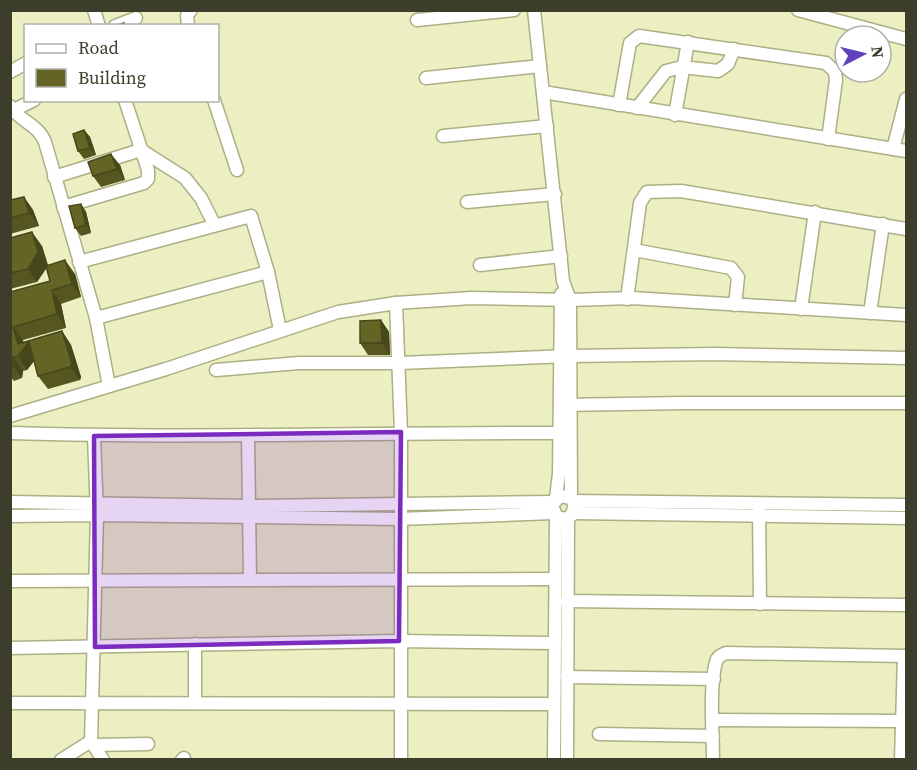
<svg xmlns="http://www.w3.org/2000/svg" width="917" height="770" font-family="'Source Serif 4',serif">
<rect width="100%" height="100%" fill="#ecefc1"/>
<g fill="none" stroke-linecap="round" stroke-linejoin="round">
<defs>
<g id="minor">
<path d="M94,10L99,26"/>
<path d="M534,10L563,281L570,300L571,498"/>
<path d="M798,10L906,39"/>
<path d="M417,20L514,10"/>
<path d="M115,26L136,18"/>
<path d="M188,26L187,15L191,10"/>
<path d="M10,72L26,63"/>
<path d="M426,78L540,66"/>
<path d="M543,92L906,151"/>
<path d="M214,100L237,170"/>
<path d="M619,105L630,43L639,36L826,63L835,72L836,80L828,139"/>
<path d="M10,106C19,121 38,124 45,142L96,318L109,386"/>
<path d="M637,108L666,71L682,67L718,71L728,64L734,49"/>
<path d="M10,112L34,100"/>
<path d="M675,115L688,42"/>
<path d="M443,136L547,126"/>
<path d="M893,149L906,99"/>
<path d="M54,177L141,150L185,178L201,198L214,224"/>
<path d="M467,202L555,194"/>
<path d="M63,207L144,183L148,179V170L125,100"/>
<path d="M634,250L731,268L738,277L735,305"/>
<path d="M79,262L251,216L268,272L280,330"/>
<path d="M480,265L561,256"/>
<path d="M627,299L640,203L647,192L681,191L906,229"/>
<path d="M396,303L401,432V760"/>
<path d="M801,309L815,212"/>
<path d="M870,313L883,224"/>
<path d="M96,318L268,272"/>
<path d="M216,370L299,363H400L568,356L715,354L906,358"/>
<path d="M560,405L684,403H906"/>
<path d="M10,416L166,369L338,312L396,303L471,298L570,300L632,298L906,315"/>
<path d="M10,433C193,439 376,432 559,433"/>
<path d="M248,436L250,579"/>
<path d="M556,498L559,474L561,294"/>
<path d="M573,501L906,505"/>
<path d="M10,502L250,506L553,502"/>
<path d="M759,508L760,604"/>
<path d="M574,513L906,518"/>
<path d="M10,516L97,515L400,519L553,513"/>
<path d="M10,581L555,579"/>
<path d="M566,601L906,605"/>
<path d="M10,648L399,641L554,643"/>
<path d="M567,677L714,679"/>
<path d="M195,702V644"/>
<path d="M10,703L554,704"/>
<path d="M713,720L906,721"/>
<path d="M599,734L713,736"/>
<path d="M91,741L103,760"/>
<path d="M94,745L148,744"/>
<path d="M61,760L91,741L97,515L94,436"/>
<path d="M182,760L184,758"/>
<path d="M554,760L556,516L552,505L560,496L571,498L575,505L571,516L564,519L556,516"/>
<path d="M567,760L568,518"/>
<path d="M713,760C713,733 709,687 716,662C717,657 721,655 726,653L906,656"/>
<path d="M901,760L904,656"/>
</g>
</defs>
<use href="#minor" stroke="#adaf84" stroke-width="15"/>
<use href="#minor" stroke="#fff" stroke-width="12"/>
</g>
<g fill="#565720">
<path d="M84,130L90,137L96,155L84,159L78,151Z"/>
<path d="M120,165L125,180L101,187L93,176Z"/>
<path d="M24,197L33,210L39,226L10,234V200Z"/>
<path d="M81,204L86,212L91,233L81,236L75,228Z"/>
<path d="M10,238L42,246L48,265L75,274L81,297L61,304L66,328L23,340V343L62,331L71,345L81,377L80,380L48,389L38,376L34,361L27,370L23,371L22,378L14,381L10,376V292L50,281L47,267L37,282L10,289Z"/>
<path d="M381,320L389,332L390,355H368L360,343Z"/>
</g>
<g fill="#46471a">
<path d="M84,130L90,137L96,155L90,148Z"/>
<path d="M111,154L120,165L125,180L117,169Z"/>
<path d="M24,197L33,210L39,226L29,213Z"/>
<path d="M81,204L86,212L91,233L86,225Z"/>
<path d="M32,232L42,246L48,266L37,282L28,269Z"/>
<path d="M65,260L75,274L81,297L72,284Z"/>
<path d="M52,290L61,304L66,328L57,314Z"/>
<path d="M381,320L389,332L390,355L382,343Z"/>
<path d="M13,327L23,340L25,348L29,342L38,356L27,370L18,356V344Z"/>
<path d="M62,331L71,345L81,377L80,380L70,367Z"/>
<path d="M13,357L23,371L22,378L12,365Z"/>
</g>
<g fill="#646525" stroke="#46471a" stroke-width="1.5">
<path d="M124,23L125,26H114Z"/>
<path d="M84,130L90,148L78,151L73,134Z"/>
<path d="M111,154L117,169L93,176L88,162Z"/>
<path d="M24,197L29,213L10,218V200Z"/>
<path d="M81,204L86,225L75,228L69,206Z"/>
<path d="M32,232L38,252L28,269L10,273V238Z"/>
<path d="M65,260L72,284L52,290L57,314L13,327L18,344L62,331L72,364L70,367L38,376L29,342L18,356L13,357L12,365H10V292L50,281L46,266Z"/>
<path d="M381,320L382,343H360V321Z"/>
</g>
<path fill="#7b2cbf" fill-opacity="0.2" stroke="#7b2cbf" stroke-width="4.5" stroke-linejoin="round" d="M401,432L399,641L95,647L94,436Z"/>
<rect width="917" height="770" fill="none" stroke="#3c3d2b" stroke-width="24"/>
<rect x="24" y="24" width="195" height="78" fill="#ffffff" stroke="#b1b1aa" stroke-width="1.5"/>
<rect x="36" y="44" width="30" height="9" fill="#ffffff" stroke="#b1b1aa" stroke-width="1.5"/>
<text x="78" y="54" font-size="18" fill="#3c3d2b">Road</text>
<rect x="36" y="69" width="30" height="18" fill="#646525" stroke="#b1b1aa" stroke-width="1.5"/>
<text x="78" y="84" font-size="18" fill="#3c3d2b">Building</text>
<g transform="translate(863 54) rotate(83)"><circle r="28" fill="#ffffff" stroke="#b1b1aa" stroke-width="1.5"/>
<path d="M0-4.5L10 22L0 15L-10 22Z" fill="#6042ba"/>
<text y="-9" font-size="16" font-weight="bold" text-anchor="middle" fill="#3c3d2b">N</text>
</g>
</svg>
